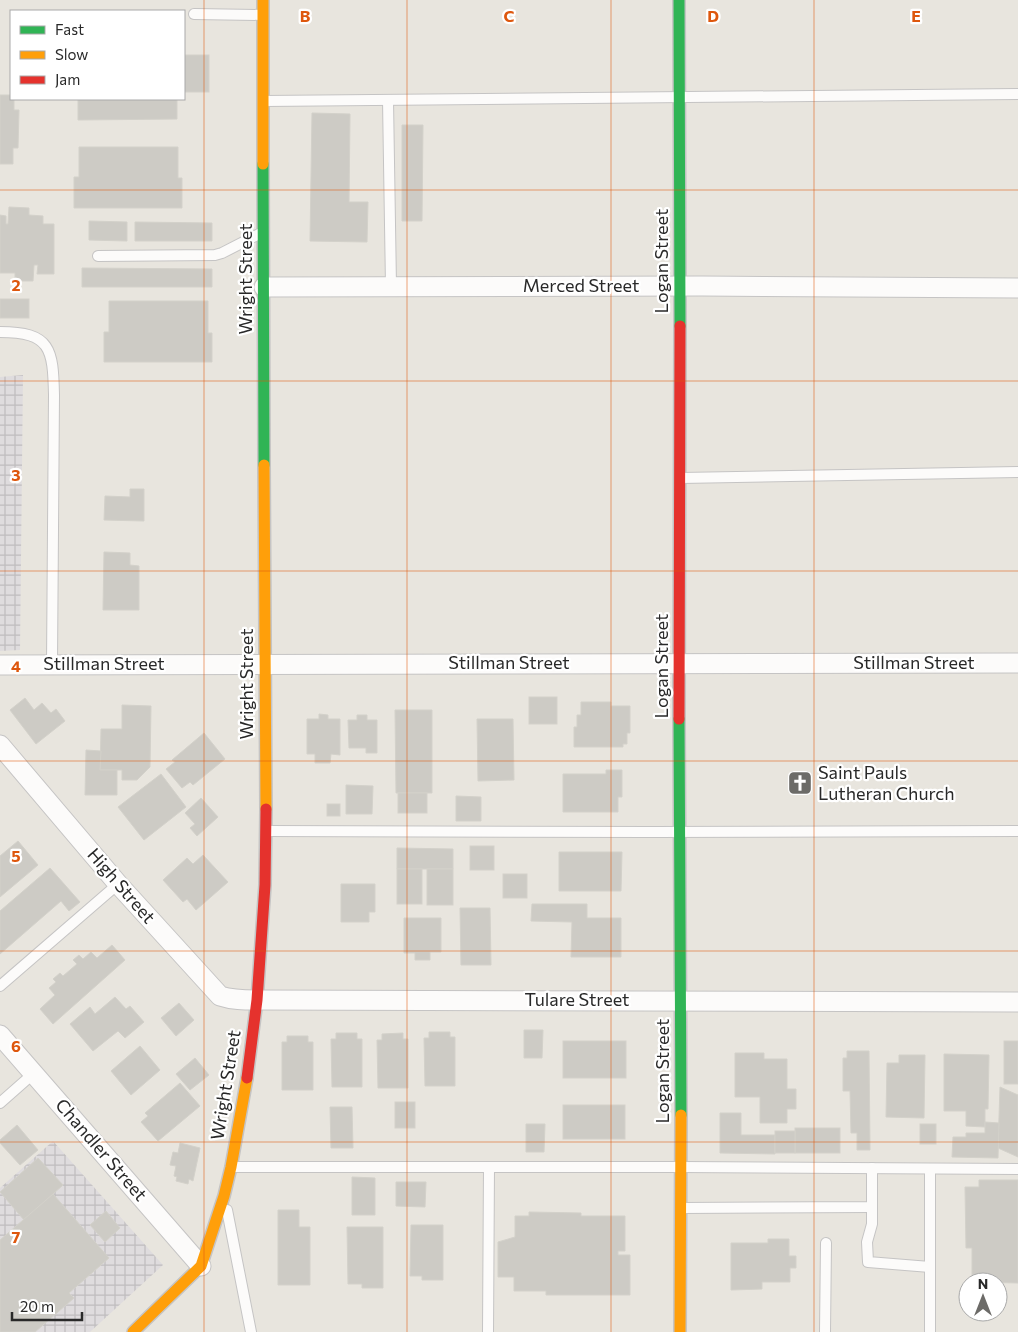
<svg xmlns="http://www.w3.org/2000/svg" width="1018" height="1332" font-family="Commissioner,sans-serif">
<defs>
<pattern id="industrial-grid" width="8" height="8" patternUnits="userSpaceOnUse" patternTransform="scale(1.25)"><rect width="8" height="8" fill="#dfdcde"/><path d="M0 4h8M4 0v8" fill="none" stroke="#bfbdbe"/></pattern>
</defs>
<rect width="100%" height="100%" fill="#e8e5de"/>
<g fill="url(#industrial-grid)">
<path d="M23,375L20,650L0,651V377Z"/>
<path d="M53,1141L163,1265L90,1332H0V1188Z"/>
</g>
<g fill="#cdcbc5" stroke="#d3d1ca">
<rect x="184" y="55" width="25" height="37"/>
<path d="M0,95H11V99H14V110H19L18,148H13V164H0Z"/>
<path d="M78,99H177V119L78,120Z"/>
<path d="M312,113L350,114L349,202H368L367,242L310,241Z"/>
<path d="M402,125H423L422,221H402Z"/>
<path d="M79,147H178V178H182V208H74V177H79Z"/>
<path d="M9,207L29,208V215L43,216V224H54V274H37L38,265H34L33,281H15V273H0V215L6,216V224H8Z"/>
<path d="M89,221L127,222V241L89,240Z"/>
<path d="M135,222L212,223V241H135Z"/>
<path d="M82,268L212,269V287H82Z"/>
<rect x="0" y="299" width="29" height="19"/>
<path d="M109,301H208V333H212V362H104V332H109Z"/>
<path d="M130,489H144V521L104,520L105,496L130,497Z"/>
<path d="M104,552L130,553V565L139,566V610H103Z"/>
<rect x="529" y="697" width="28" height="27"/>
<path d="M25,698L34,710L42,703L51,713L56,709L65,721L36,744L10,710Z"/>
<path d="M581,702H611V706H630V733H627V744H623V747H574V727H577V715H581Z"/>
<path d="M122,705L151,706L150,767L137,780H122V770H100L101,729H122Z"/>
<path d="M395,710H432V793H396Z"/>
<path d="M319,714L328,715V719H340V755L331,754L330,763H315V754H307V719H319Z"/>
<path d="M357,715H367V720H377V753H366V748H349L348,720H357Z"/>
<path d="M477,719H513L514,780L478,781Z"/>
<path d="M204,733L225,759L193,785L190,782L182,788L166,769L175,762L172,760Z"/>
<path d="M86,750L101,751L100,770H117V795H85Z"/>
<path d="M606,770H622V797H618V812H563V774H606Z"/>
<path d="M161,774L186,807L144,840L118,807Z"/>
<path d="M346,785L373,786L372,814H346Z"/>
<rect x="398" y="793" width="29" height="20"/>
<path d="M456,796L481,797V821H456Z"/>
<path d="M201,798L218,817L197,836L190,828L195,824L185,813Z"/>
<rect x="327" y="804" width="13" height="12"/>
<path d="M18,841L38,865L0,897V856Z"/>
<rect x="470" y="846" width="24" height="24"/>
<path d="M397,848L453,849V869H397Z"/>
<path d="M559,852H622L621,891H559Z"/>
<path d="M203,855L228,882L196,910L187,899L183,902L163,880L187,858L193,864Z"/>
<path d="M50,868L80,902L69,911L61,901L0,954V911Z"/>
<rect x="397" y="869" width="25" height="35"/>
<rect x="427" y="869" width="26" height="36"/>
<rect x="503" y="874" width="24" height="24"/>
<path d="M341,884H375V912H369V922H341Z"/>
<path d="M532,904H587V918H621V957H571L572,922L531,921Z"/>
<path d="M460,908H490L491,965H461Z"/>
<path d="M404,918H441V952H430V960H415V953H404Z"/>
<path d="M112,945L125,960L53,1024L40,1009L55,995L49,988L56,982L53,979L60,973L63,976L77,964L73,960L79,955L83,959L91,952L97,958Z"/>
<path d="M115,997L126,1009L130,1006L144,1022L125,1038L118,1031L93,1051L70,1024L90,1007L95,1014Z"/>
<path d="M179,1003L194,1020L176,1036L161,1018Z"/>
<path d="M524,1030H543L542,1058H524Z"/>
<path d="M429,1032H450V1037H455V1086H425L424,1038H429Z"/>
<path d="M336,1033H357V1039H362V1087H332L331,1039H336Z"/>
<path d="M403,1033V1039H408V1088H378L377,1040H382V1034Z"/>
<path d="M287,1036H308V1042H313V1090H282V1042H287Z"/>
<rect x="563" y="1041" width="63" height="37"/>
<rect x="1004" y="1041" width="14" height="43"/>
<path d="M140,1046L160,1070L131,1095L111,1071Z"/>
<path d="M847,1051H869L870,1150H857V1133H851L850,1091H843V1058H847Z"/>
<path d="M735,1053H764V1059H787V1089H796V1109H787V1123H760V1097H735Z"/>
<path d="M944,1054L989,1055L988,1109H985V1127L966,1126V1111H944Z"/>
<path d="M899,1055H925L924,1118L886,1117L887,1063H899Z"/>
<path d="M195,1058L209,1075L190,1090L176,1074Z"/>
<path d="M180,1083L200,1106L158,1141L141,1122L148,1116L145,1113Z"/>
<path d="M1000,1087L1018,1095V1157L998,1148Z"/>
<rect x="395" y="1102" width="20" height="26"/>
<rect x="563" y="1105" width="62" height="34"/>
<path d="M330,1107H352L353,1148H331Z"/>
<path d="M720,1113H741V1135H775V1154L720,1153Z"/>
<path d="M985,1122L999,1123L998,1158L952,1157L953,1137H966V1133H985Z"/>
<path d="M526,1124H545L544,1152H526Z"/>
<rect x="920" y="1124" width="16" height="20"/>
<path d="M17,1125L38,1150L20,1165L0,1143V1140Z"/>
<rect x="795" y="1128" width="45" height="25"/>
<rect x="775" y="1131" width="20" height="22"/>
<path d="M180,1143L200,1148L193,1181L189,1179L188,1184L176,1181L177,1177L174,1176L176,1166L170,1165L173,1152L178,1153Z"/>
<path d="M38,1158L63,1185L24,1220L0,1192Z"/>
<path d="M352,1177L375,1178V1215H352Z"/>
<path d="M979,1180H1018V1283L972,1282V1248H966L965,1187H979Z"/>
<path d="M396,1182H426L425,1207L396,1206Z"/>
<path d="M53,1194L109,1258L69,1293L74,1298L35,1332H0V1240Z"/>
<path d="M278,1210H299V1227H310V1285H278Z"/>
<path d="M106,1211L120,1228L105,1242L90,1225Z"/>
<path d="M529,1212L581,1213V1216H625V1251H618V1255H630V1295H546V1291H514V1277H498V1242L515,1237V1216H529Z"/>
<path d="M411,1225H443V1280H422V1276H410Z"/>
<path d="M347,1227H383V1288H362V1284H348Z"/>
<path d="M768,1239H789V1256H796V1268H790V1282H762V1289L731,1290V1243H768Z"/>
</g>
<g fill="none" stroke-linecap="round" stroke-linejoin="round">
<defs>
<g id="lane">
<path d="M194,14L263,15"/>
<path d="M388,100L391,286"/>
<path d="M264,101L1018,94"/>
<path d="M98,256L215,255L222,253L261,233"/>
<path d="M0,332C51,332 53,349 54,395L52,664"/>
<path d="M681,478L1018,472"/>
<path d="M267,831L652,832L1018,831"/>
<path d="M0,986L118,884"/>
<path d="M0,1103L34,1073"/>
<path d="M232,1167H681L1018,1169"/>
<path d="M872,1207V1224L867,1242L868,1262L930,1267V1169"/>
<path d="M682,1208L872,1207V1168"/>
<path d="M227,1210L251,1332"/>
<path d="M930,1267V1332"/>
<path d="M488,1332L489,1167"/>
<path d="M825,1332L826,1243"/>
</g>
<g id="street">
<path d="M264,287L702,286L1018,288"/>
<path d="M0,665L1018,663"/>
<path d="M0,745L118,884L220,996C232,1000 244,1000 257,1000L1018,1002"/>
<path d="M0,1035L201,1266"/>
</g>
<g id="fast">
<path d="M679,0L680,326"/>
<path d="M263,164L264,465"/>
<path d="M679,719L681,1115"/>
</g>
<g id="slow">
<path d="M263,0V164"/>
<path d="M264,465L266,809"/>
<path d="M133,1332L201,1266L224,1196L231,1167L247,1078"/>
<path d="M680,1332L681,1115"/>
</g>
<g id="jam">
<path d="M679,719L680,326"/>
<path d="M247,1078L257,1000L265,885L266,809"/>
</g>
</defs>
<use href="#lane" stroke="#c5c4c4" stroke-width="12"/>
<use href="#street" stroke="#c5c4c4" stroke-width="21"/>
<use href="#fast" stroke="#c5c4c4" stroke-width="14"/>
<use href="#slow" stroke="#c5c4c4" stroke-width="14"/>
<use href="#jam" stroke="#c5c4c4" stroke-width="14"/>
<use href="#lane" stroke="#fcfbfa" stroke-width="10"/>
<use href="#street" stroke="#fcfbfa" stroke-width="19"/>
<use href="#fast" stroke="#30b455" stroke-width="11"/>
<use href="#slow" stroke="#ff9f0a" stroke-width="11"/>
<use href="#jam" stroke="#e5322d" stroke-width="11"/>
</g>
<path fill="none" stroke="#de570d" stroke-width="1" stroke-opacity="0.55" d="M204,0V1332M407,0V1332M611,0V1332M814,0V1332M0,190H1018M0,381H1018M0,571H1018M0,761H1018M0,951H1018M0,1142H1018"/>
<defs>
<symbol id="church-square" viewBox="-11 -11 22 22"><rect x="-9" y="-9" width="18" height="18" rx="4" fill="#6c6b68" stroke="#fff"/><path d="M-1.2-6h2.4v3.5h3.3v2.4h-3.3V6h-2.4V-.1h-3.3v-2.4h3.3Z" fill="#fff"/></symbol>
</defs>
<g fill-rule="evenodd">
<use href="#church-square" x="786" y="769" width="28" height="28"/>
</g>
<g text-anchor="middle" stroke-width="4.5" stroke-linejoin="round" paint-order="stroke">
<g font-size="18" fill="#292929" stroke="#fff">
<text transform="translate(662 261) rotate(-90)" y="6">Logan Street</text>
<text transform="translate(246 279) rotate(-90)" y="6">Wright Street</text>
<text x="581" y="292">Merced Street</text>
<text x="509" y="669">Stillman Street</text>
<text x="914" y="669">Stillman Street</text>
<text x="104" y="670">Stillman Street</text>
<text transform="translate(662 666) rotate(-90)" y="6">Logan Street</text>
<text transform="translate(247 684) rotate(-90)" y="6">Wright Street</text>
<text transform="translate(121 886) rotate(49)" y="6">High Street</text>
<text x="577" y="1006">Tulare Street</text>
<text transform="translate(663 1071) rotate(-90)" y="6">Logan Street</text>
<text transform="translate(226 1085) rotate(-81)" y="6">Wright Street</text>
<text transform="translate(101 1150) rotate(49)" y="6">Chandler Street</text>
</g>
<g font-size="18" fill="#292929" stroke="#fff" text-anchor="start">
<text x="818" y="779">Saint Pauls<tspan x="818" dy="21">Lutheran Church</tspan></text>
</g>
</g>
<g font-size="16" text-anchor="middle" font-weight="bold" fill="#de570d" stroke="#fff" stroke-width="4.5" stroke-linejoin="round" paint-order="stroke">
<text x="305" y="22">B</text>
<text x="509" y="22">C</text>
<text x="713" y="22">D</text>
<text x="916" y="22">E</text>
<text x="16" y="291">2</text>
<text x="16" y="481">3</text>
<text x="16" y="672">4</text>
<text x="16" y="862">5</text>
<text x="16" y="1052">6</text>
<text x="16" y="1243">7</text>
</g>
<rect x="10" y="10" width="175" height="90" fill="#ffffff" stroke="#a9a9a9"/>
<rect x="20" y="26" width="25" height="8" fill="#30b455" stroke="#a9a9a9"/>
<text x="55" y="35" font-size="15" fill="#292929">Fast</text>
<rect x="20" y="51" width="25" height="8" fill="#ff9f0a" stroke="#a9a9a9"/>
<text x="55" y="60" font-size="15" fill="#292929">Slow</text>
<rect x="20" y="76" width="25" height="8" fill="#e5322d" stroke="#a9a9a9"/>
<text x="55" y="85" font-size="15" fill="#292929">Jam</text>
<g transform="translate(983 1297)"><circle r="24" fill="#ffffff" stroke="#a9a9a9"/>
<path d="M0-4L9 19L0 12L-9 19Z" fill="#6c6b68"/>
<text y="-8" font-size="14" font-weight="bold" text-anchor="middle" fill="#292929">N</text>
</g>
<path d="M12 1312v8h70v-8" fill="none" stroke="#292929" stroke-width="2.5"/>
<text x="20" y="1312" font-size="15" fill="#292929" stroke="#ffffff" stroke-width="4" paint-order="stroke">20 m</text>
</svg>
